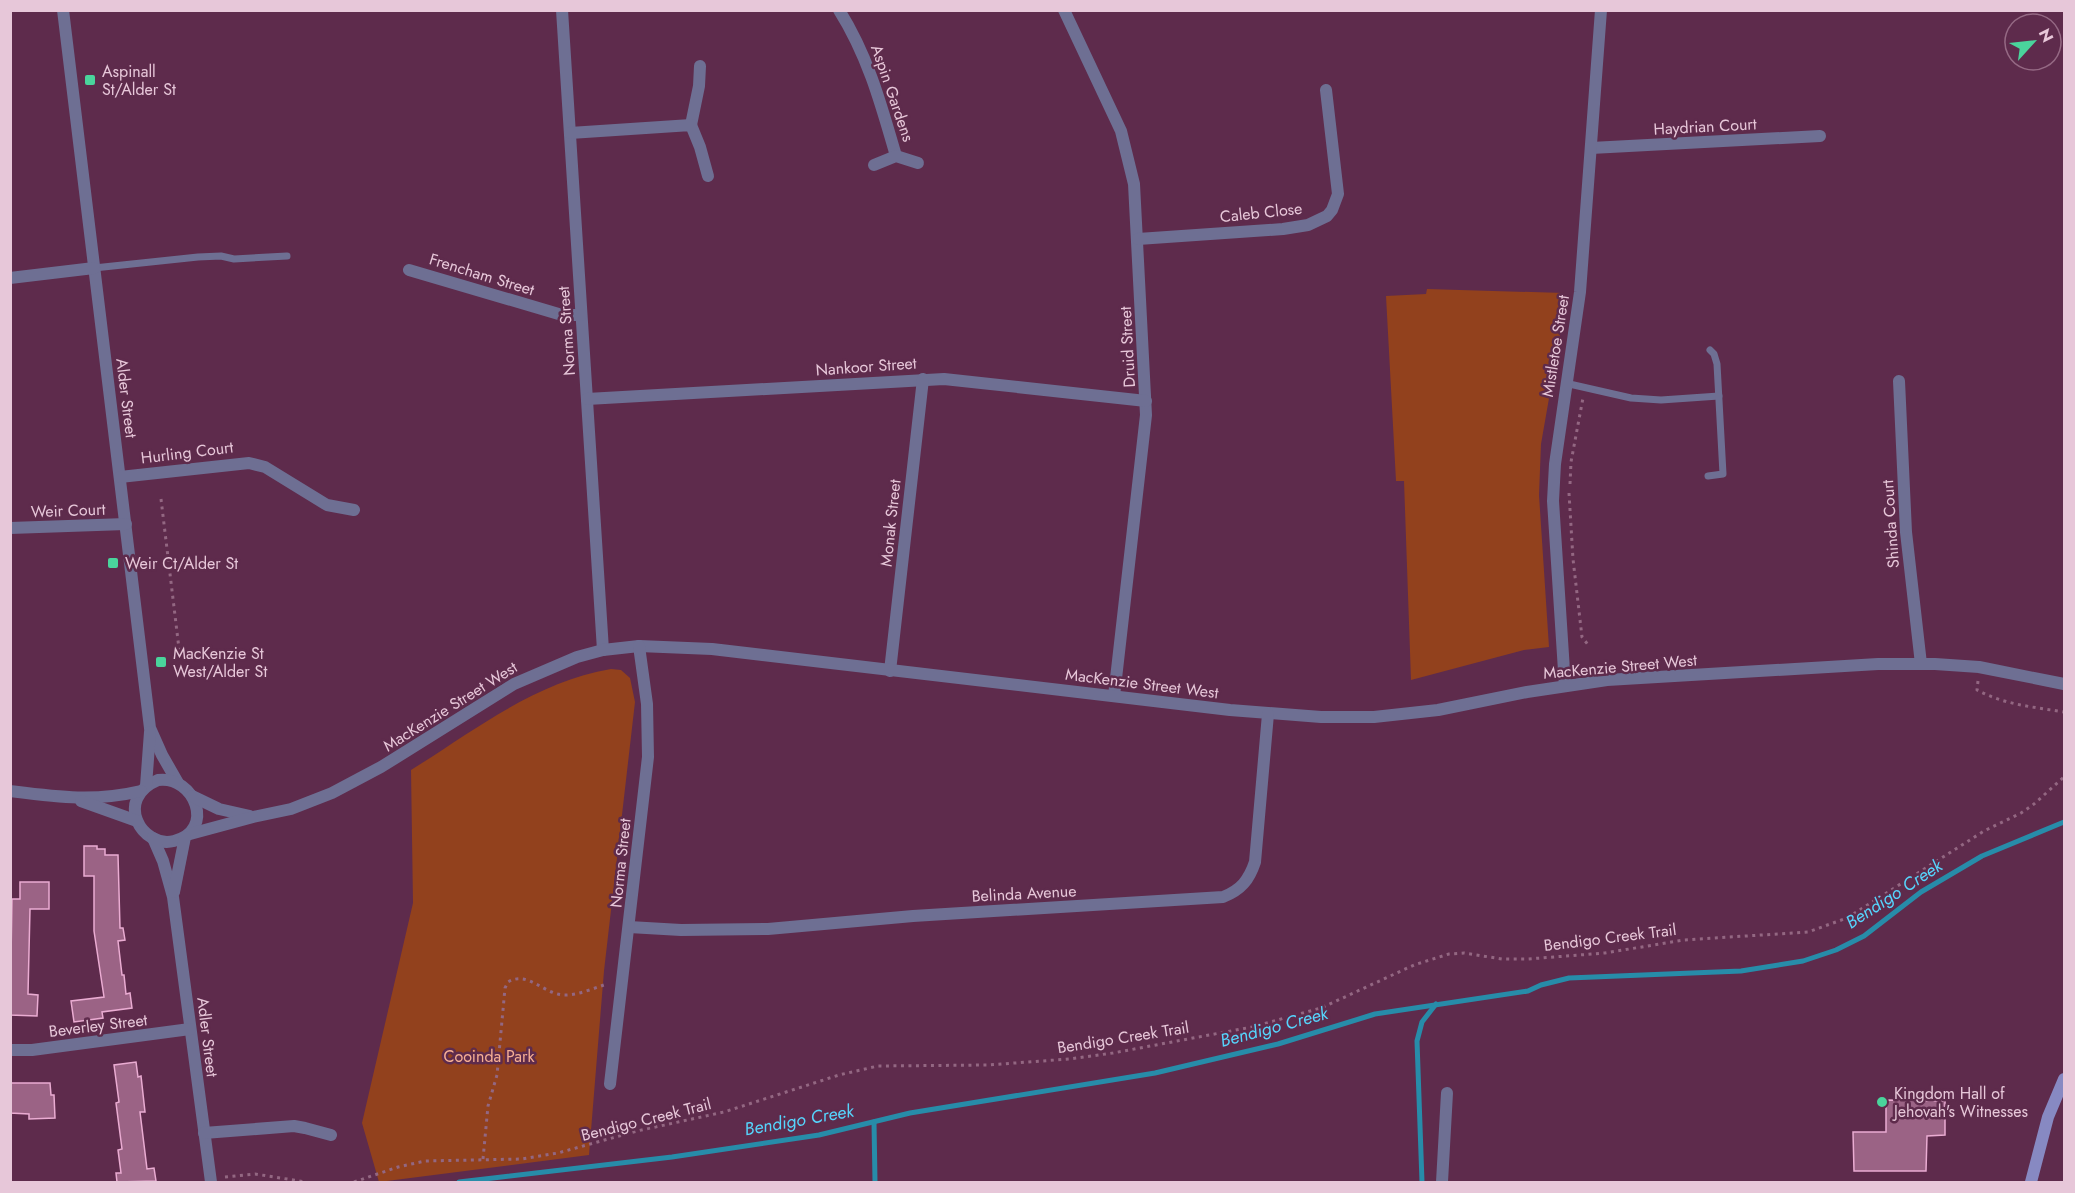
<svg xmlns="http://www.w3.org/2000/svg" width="2075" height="1193" font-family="Jost,sans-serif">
<rect width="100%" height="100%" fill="#5e2b4c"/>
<g fill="#92411d">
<path d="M1427,289L1564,293L1562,324L1541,444L1539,495L1549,647L1524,650L1411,680L1404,481H1396L1386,296L1426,294Z"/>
<path d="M611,669L621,670L630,678L635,702L604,971L589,1155L379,1182L362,1123L413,903L411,770C475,730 535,682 611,669Z"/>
</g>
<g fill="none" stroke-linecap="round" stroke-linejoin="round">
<g stroke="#278ca9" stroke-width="5">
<path d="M874,1122L875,1182"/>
<path d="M459,1182L672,1157L819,1135L910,1113L1155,1073L1278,1044L1375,1014L1528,991L1541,985L1569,978L1741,971L1803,961L1836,950L1864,936L1921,892L1982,856L2064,822"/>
<path d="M1422,1182L1417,1041L1422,1022L1436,1004"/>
</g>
</g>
<g fill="#9b6385" stroke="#eaacd2" stroke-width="1.5">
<path d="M84,846H97V849H105V855H118L120,928H123L125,940L118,941L122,975H124L126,994L130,993L132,1008L102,1012L103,1018L74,1022L71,1001L104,997L94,931V876H84Z"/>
<path d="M20,882H49V909H30L28,994L38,995L37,1016L10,1015L12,899H20Z"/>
<path d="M136,1062L138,1077L141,1076L145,1112H140L147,1169L154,1168L156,1181L117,1182L116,1173H121L118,1150L122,1149L116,1103L119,1102L114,1065Z"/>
<path d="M10,1083H50L51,1095H54L55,1118L29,1119V1114L10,1113Z"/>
<path d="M1886,1100L1945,1101V1135L1927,1136L1926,1171H1854L1853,1132H1886Z"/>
</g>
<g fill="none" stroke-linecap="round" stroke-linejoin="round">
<g stroke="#936782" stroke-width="3" stroke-dasharray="3 4.5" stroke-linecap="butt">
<path d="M1570,484L1571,462L1583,398"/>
<path d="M1569,493L1573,559L1582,637L1589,646"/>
<path d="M161,499L180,657"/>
<path d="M1978,681L1977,690C2005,705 2034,707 2064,712"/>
<path d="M483,1159L488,1106L497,1075L505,988L508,982C528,970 544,995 565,995C579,995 594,988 607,984"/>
<path d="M225,1177L255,1174L306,1182"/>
<path d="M354,1182L398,1167L425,1161L522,1159L558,1153L637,1131L724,1112L839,1075L878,1066L988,1065L1069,1059L1113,1053L1252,1027L1321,1008L1414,965L1449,954L1464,953L1502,959H1528L1605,953L1684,940L1808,932L1847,918L1984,831L2021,813L2034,804L2064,777"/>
</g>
<g stroke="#6e6f93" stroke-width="7">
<path d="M94,268L198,257L221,256L234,259L287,256"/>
<path d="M1565,383L1631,398L1661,400L1719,396"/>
<path d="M1708,476L1723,474L1717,364L1714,354L1710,350"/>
</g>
<g stroke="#6e6f93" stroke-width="12">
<path d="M63,10L150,728L162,755L178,783"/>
<path d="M562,10L603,650"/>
<path d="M839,10C868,56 881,104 896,156"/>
<path d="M1064,10L1121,131L1134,184L1146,415L1114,696"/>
<path d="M691,125L699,86L700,66"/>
<path d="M570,133L691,125L700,147L708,176"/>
<path d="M1591,148L1820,136"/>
<path d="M874,165L896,156L918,163"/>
<path d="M1138,239L1283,229L1308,225L1327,216L1332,210L1338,194L1326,90"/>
<path d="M409,270L562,315H581"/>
<path d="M10,278L94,268"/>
<path d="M1899,381L1906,532L1921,664"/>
<path d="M587,399L944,379L1146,401"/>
<path d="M120,477L249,463L265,467L327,505L354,510"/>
<path d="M10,528L126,524"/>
<path d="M890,671L923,379"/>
<path d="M1565,686L1553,501L1555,464L1580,292L1601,10"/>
<path d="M158,780C195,775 216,831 174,841C142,849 113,799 158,780Z"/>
<path d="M146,786L150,732"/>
<path d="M10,791C58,797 94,802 141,791"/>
<path d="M192,796L219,809L250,816"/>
<path d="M81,801L137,821"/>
<path d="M190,834L253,817L291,809L332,793L381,767L514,684L577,657L603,650L639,646L712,649L1230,710L1321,717H1374L1438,710L1527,692L1607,680L1878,664H1935L1979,667L2064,684"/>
<path d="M153,838L163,861L173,897L211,1182"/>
<path d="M174,892L185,837"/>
<path d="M629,927L681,930L768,929L913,916L1223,897C1241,890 1249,880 1255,862L1268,714"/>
<path d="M10,1050H32L190,1029"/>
<path d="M610,1084L648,757L647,704L639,646"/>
<path d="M204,1133L294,1126L305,1128L331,1135"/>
<path d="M1442,1182L1447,1093"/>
</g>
<path stroke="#8789c2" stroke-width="12" d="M2031,1182L2048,1117L2064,1079"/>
</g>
<g fill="#4ad49c" stroke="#5e2b4c" stroke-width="2">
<rect x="84" y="74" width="12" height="12" rx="3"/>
<rect x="107" y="557" width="12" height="12" rx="3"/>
<rect x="155" y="656" width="12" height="12" rx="3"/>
<circle cx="1882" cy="1102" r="6"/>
</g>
<g text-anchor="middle" stroke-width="5" stroke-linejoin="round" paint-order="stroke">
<g font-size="16" fill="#e7c7d9" stroke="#5e2b4c" text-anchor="start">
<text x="102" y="77">Aspinall<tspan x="102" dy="18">St/Alder St</tspan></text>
<text x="125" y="569">Weir Ct/Alder St</text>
<text x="173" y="659">MacKenzie St<tspan x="173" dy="18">West/Alder St</tspan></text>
<text x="1894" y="1099">Kingdom Hall of<tspan x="1894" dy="18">Jehovah's Witnesses</tspan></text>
</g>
<g font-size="16" fill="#e7c7d9" stroke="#5e2b4c">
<text transform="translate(893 93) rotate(71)" y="6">Aspin Gardens</text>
<text transform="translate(1705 126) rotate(-3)" y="6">Haydrian Court</text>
<text transform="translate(1261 212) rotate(-6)" y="6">Caleb Close</text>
<text transform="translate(482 274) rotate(17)" y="6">Frencham Street</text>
<text transform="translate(566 331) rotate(-94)" y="6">Norma Street</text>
<text transform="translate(1555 346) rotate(-81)" y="6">Mistletoe Street</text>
<text transform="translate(1127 347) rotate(-93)" y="6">Druid Street</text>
<text transform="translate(866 366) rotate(-4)" y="6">Nankoor Street</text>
<text transform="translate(127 398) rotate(83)" y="6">Alder Street</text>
<text transform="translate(187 452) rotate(-7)" y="6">Hurling Court</text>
<text transform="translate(68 510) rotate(-2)" y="6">Weir Court</text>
<text transform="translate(890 523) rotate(-84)" y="6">Monak Street</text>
<text transform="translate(1890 524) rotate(-94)" y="6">Shinda Court</text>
<text transform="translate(1620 666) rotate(-5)" y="6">MacKenzie Street West</text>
<text transform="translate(1142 683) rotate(7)" y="6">MacKenzie Street West</text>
<text transform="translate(450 706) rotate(-32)" y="6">MacKenzie Street West</text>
<text transform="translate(620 863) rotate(-84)" y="6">Norma Street</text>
<text transform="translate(1024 893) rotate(-3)" y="6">Belinda Avenue</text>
<text transform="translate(1610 937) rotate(-7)" y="6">Bendigo Creek Trail</text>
<text transform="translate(98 1025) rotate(-7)" y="6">Beverley Street</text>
<text transform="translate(208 1037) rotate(83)" y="6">Adler Street</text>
<text transform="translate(1123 1037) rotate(-9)" y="6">Bendigo Creek Trail</text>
<text transform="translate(646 1119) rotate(-14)" y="6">Bendigo Creek Trail</text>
</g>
<g font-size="16" fill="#f7b094" stroke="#5e2b4c">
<text x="489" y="1062">Cooinda Park</text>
</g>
<g font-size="18" font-style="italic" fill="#56d4fc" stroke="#5e2b4c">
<text transform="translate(1894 894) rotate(-33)" y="6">Bendigo Creek</text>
<text transform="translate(1274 1027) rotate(-15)" y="6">Bendigo Creek</text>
<text transform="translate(799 1120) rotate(-10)" y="6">Bendigo Creek</text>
</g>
</g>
<rect width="2075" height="1193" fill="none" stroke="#e7c7d9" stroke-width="24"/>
<g transform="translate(2033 42) rotate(63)"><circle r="28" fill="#5e2b4c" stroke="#956984" stroke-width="1.5"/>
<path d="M0-4.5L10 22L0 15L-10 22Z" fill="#4ad49c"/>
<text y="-9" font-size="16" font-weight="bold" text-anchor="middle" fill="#e7c7d9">N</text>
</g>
</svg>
